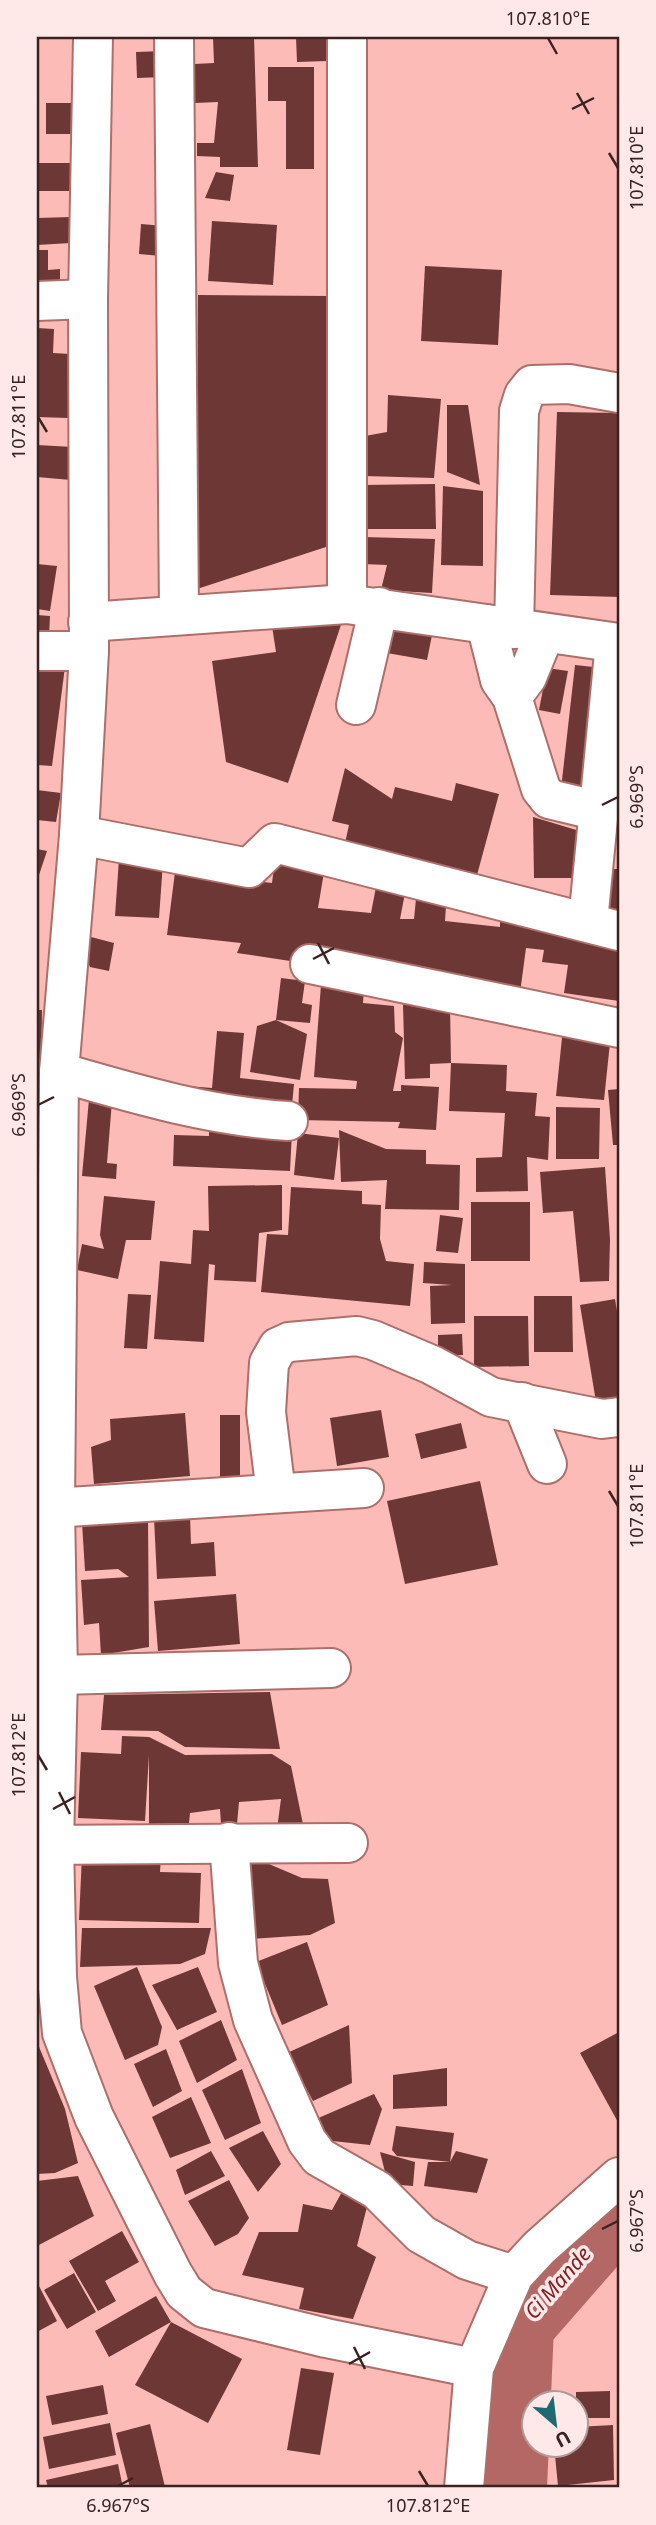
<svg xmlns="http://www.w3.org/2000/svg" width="656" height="2525" font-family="'Noto Sans',sans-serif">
<rect width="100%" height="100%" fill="#fdbbb7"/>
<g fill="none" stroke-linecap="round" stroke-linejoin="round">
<path stroke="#b46865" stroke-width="68" d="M513,2488L520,2326L619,2213"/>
</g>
<g fill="#6d3735">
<path d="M213,37H254L258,167H220V157L197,156V143H214L218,102L195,103L194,64L214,63Z"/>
<path d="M296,37H327V61L297,62Z"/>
<path d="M164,51V77L137,78L136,52Z"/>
<path d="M268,67H314V169H286V101H268Z"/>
<rect x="46" y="103" width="29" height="31"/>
<rect x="37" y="163" width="35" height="28"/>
<path d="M216,172L234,175L230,201L205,198Z"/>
<path d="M71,217V243L37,245V218Z"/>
<path d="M212,221L277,225L273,285L208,281Z"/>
<path d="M141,224L164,226L161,256L139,254Z"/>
<path d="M37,250H48V270L60,269V290H37Z"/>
<path d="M425,266L502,270L498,345L421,341Z"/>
<path d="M198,295L333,296L329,546L197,589Z"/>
<path d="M37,328L54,329L53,353L70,354L68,418L37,417Z"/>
<path d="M388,395L441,399L434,478L364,476L365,436L387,432Z"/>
<path d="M447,405H468L480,485L447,472Z"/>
<path d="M557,412L619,413V597L550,595Z"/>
<path d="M37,445L73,447L71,480L37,477Z"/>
<path d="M435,484L436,529H362V485Z"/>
<path d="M443,486L483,491V566L441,565Z"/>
<path d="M364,537L435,539L432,593L381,590L387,565L363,564Z"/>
<path d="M37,564L57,566L50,611L37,609Z"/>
<path d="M37,615L50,616L49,637H37Z"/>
<path d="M344,616L288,783L226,762L212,661L276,652L272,626Z"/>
<path d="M393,618L434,625L427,660L387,653Z"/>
<path d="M575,665L603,668L588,792L561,789Z"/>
<path d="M37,666L65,667L52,766L37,765Z"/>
<path d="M547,668L568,671L560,714L539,710Z"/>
<path d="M345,768L392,799L395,787L452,801L456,783L499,794L477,875L345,843L349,825L332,821Z"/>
<path d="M37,790L61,793L56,822L37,820Z"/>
<path d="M533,817L583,832L584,878H534Z"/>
<path d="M37,849L47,851L37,881Z"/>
<path d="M276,852L326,860L318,908L371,913L377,882L406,888L400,919H414L417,889L447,891L445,921L500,927V921L619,936V1001L564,993L568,965L542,962L544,950L526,948L520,993L462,980L464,975L310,964L237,953L241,943L167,935L175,872L272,883Z"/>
<path d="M119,859L163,862L159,918L115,916Z"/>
<path d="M609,869H619V918L605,917Z"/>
<path d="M91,937L114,943L109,971L90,967L84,953Z"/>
<path d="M281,978L305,981L302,1003L312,1005L310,1023L276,1020Z"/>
<path d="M321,985L364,989L363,1003L394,1006L395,1032L403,1038L393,1091H401V1085L439,1087L436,1130L398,1128L400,1122L298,1120L299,1088L356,1089L357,1081L314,1077Z"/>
<path d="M403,1005H450L451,1063L430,1064V1078L405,1079Z"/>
<path d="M37,1010H42L41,1078H37Z"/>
<path d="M276,1020L307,1034L300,1080L250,1072L257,1026Z"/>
<path d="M563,1028L611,1033L604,1100L556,1096Z"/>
<path d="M217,1031L244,1033L240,1078L294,1084L291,1116L175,1085L212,1088Z"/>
<path d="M451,1063L507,1065L506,1091L537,1093L535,1116L550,1117L548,1160L527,1157L528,1191L476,1192V1158L502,1157L505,1113L449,1111Z"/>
<path d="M619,1089V1145H613L608,1090Z"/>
<path d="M89,1099L112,1101L107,1163L117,1164L116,1179L82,1176Z"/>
<path d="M556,1107L600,1108L599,1159H556Z"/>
<path d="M209,1128L292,1131L290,1171L173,1166L174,1135L209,1136Z"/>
<path d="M339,1130L386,1149L426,1150V1164L460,1165L459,1210L385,1209L387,1180L341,1182Z"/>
<path d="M298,1133L339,1138L334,1180L294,1175Z"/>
<path d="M605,1167L610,1239L609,1281L580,1282L573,1211L543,1213L540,1172Z"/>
<path d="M282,1185V1230L259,1233L256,1282L214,1280L215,1265L209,1264L204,1342L154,1339L160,1261L191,1264L193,1230L209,1231L208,1186Z"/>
<path d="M291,1187L362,1191V1204L381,1205L380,1239L386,1261L414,1264L410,1306L261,1292L267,1234L288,1235Z"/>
<path d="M104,1196L155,1201L151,1240H126L118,1279L77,1270L82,1244L104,1249L100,1235Z"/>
<rect x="471" y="1202" width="59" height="59"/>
<path d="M440,1215L463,1218L458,1253L436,1251Z"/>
<path d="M424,1262L465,1264V1323L431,1324L430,1286L452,1285L423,1283Z"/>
<path d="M128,1294L151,1295L147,1349L124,1348Z"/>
<path d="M534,1296H572L573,1352H534Z"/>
<path d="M615,1299L619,1323V1410L598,1414L580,1305Z"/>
<path d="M474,1316H528L529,1366L474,1367Z"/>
<path d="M462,1334L463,1355L438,1356V1335Z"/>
<path d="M381,1410L389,1457L337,1466L330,1418Z"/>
<path d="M185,1413L190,1476L94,1484L91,1447L111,1440L110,1419Z"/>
<rect x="220" y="1415" width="20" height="64"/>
<path d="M461,1423L467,1448L421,1459L415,1434Z"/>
<path d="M480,1481L498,1565L405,1584L387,1501Z"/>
<path d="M190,1516L191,1544L214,1542L216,1576L157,1579L154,1518Z"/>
<path d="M148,1521L149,1647L101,1655L99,1623L84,1625L81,1580L129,1577L118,1569L85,1571L82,1523Z"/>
<path d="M236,1594L240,1644L158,1651L154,1601Z"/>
<path d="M270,1692L280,1749L185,1747L158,1731L101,1730L104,1695Z"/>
<path d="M122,1736L149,1737L185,1755L272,1754L291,1766L304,1829H277L281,1799L239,1802L237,1824H221L220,1809L190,1813L189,1823L149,1824V1755L145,1821L78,1818L81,1752L121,1754Z"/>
<path d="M82,1855L161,1857L160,1872L201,1873L199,1923L79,1920Z"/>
<path d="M250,1856L302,1878L328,1879L335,1923L310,1935L251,1939Z"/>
<path d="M82,1928H211L205,1954L180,1964L80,1967Z"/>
<path d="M307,1942L328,2005L282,2025L256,1962Z"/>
<path d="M137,1967L162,2027L158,2045L125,2060L94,1986Z"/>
<path d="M198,1967L217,2012L177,2030L152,1985Z"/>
<path d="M221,2020L237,2060L197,2083L179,2041Z"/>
<path d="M349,2025L352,2083L313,2101L287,2053Z"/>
<path d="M619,2032V2124L580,2053Z"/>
<path d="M37,2042L65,2109L78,2163L55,2173L37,2174Z"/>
<path d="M166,2049L182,2091L153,2107L134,2064Z"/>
<path d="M447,2068V2106L393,2109V2075Z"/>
<path d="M242,2069L261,2123L225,2140L202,2090Z"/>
<path d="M374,2094L382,2109L370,2145L323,2140L316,2119Z"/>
<path d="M191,2097L211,2143L170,2158L152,2117Z"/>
<path d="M396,2126L454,2133L450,2162L397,2156L392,2150Z"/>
<path d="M263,2131L281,2164L258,2192L229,2148Z"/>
<path d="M211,2151L225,2176L185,2195L176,2170Z"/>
<path d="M456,2151L488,2159L477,2193L424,2186L428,2162H450Z"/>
<path d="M380,2152L415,2162L413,2186L388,2184Z"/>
<path d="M78,2176L94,2216L37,2246V2181Z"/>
<path d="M229,2180L249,2218L238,2234L215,2246L188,2201Z"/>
<path d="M343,2190L369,2199L357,2246L376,2257L353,2319L299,2309L304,2288L242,2275L259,2232H298L303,2204L332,2210Z"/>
<path d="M122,2231L139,2262L105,2281L116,2301L98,2311L69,2261Z"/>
<path d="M74,2273L96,2312L67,2329L44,2290Z"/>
<path d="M39,2286L57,2321L37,2332V2287Z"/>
<path d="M156,2296L171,2322L109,2357L95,2331Z"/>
<path d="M171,2322L242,2359L208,2423L135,2385Z"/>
<path d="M301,2368L334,2373L320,2455L287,2450Z"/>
<path d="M103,2385L108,2414L52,2425L46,2396Z"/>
<path d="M610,2391V2418H576V2392Z"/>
<path d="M110,2423L116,2455L49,2469L43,2437Z"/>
<path d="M150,2424L165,2487L130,2488L116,2433Z"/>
<path d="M613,2425L614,2480L558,2486L554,2445H576V2427Z"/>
<path d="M118,2464L123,2488H48L46,2480Z"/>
</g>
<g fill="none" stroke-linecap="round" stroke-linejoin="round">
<defs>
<g id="minor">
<path d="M93,37L88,299L89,651L79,835L59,1072L55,1509L58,1675L54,1845L57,1977L62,2033L94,2117L173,2274L184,2292L204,2308L326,2338L474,2368"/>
<path d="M174,37L179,613"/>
<path d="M37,301L88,299"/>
<path d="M347,604V37"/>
<path d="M88,622L347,604L619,643"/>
<path d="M486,624L500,680L512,697L541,789L549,799L599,811"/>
<path d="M514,629L519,411L524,395L532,385L569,384L619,393"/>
<path d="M37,651H89"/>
<path d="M512,697L527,677L545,633"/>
<path d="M356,705L379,607"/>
<path d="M79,835L249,868L275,843L619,931"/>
<path d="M588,922L615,643"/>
<path d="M310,964L619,1028"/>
<path d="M59,1072C135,1094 209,1116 288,1121"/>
<path d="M522,1402L547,1464"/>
<path d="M276,1493L266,1412L269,1363L278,1347L289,1342L357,1336L373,1340L432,1365L491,1397L602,1419L619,1417"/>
<path d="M37,1509L364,1488"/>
<path d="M58,1675L331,1668"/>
<path d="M229,1842L238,1963L253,2020L307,2141L319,2157L377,2190L421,2234L467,2260L514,2275"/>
<path d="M37,1845L348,1843"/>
<path d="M464,2488L474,2368L514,2275L539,2248L619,2177"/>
</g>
</defs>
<use href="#minor" stroke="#ab6f6c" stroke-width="42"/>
<use href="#minor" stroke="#fff" stroke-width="38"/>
</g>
<path fill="none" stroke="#3b2221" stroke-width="2.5" d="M548,38L557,54M577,93L589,114M572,109L594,98M609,153L618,168M38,417L47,432M602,805L618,797M318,943L329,964M313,959L334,948M38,1105L54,1097M609,1491L618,1506M38,1755L47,1770M59,1792L70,1814M53,1809L75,1797M602,2229L618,2221M354,2347L365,2369M349,2364L370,2352M419,2471L428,2486M118,2486L133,2478"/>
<g text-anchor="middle" stroke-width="7" stroke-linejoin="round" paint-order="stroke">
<g font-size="21" font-style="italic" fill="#7c1e22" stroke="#fee9e8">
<text transform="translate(558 2283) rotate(-49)" y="7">Ci Mande</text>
</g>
</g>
<rect width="656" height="2525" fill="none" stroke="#fee9e8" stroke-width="77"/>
<g transform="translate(555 2424) rotate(152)"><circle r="33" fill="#fee9e8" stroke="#b09998" stroke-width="2"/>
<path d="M0-5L12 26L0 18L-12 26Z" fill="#1e6a70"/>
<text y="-10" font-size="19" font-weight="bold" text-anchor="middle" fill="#3b2221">U</text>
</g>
<rect x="38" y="38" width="580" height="2448" fill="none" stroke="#3b2221" stroke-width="2.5"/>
<g font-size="18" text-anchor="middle" fill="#3b2221">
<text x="548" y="25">107.810°E</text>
<text transform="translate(637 168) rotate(-90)" y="6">107.810°E</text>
<text transform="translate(19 417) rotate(-90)" y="6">107.811°E</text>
<text transform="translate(637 797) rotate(-90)" y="6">6.969°S</text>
<text transform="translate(19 1105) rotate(-90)" y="6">6.969°S</text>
<text transform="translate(637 1506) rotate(-90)" y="6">107.811°E</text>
<text transform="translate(19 1755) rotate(-90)" y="6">107.812°E</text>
<text transform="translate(637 2221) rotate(-90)" y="6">6.967°S</text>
<text x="118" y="2512">6.967°S</text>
<text x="428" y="2512">107.812°E</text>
</g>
</svg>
